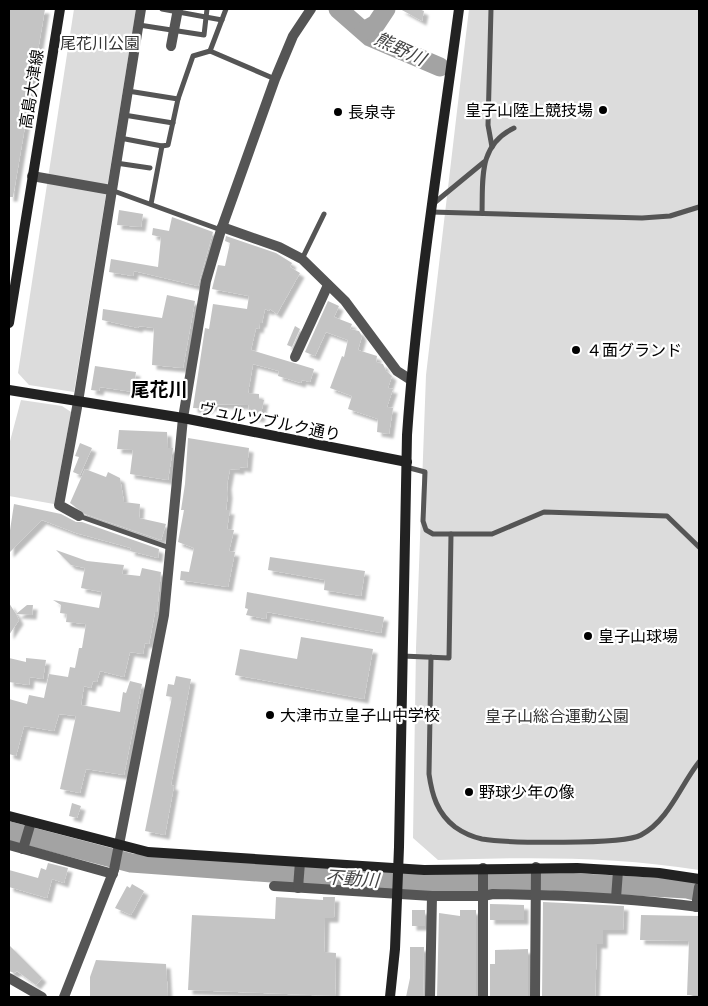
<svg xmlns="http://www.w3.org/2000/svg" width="708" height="1006" font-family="Lato,'Noto Sans JP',sans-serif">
<defs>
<filter id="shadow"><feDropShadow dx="4.5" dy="4.5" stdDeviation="1" flood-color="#0004"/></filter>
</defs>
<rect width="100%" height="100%" fill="#fff"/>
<g fill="#dcdcdc">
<path d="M74,9H136L74,392L29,385L18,373Z"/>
<path d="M469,9H699V870C613,856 525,857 438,860L413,838L416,648L426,375Z"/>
<path d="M21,400L62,406L71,412L54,504L9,496V445Z"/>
</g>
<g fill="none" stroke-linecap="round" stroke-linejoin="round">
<g stroke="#a3a3a3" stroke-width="19">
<path d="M338,9L370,37L440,67"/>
<path d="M364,31L376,24L386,9"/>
<path d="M9,831L131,863L424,884L546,881L687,889L699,892"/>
</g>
</g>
<g fill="#c4c4c4" filter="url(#shadow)">
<path d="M9,9H45L13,197H9Z"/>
<path d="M400,9H419L424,11L422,21Z"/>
<path d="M119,210L143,214L141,227L117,225Z"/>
<path d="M172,217L213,232L198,286L134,271L133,276L109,272L111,259L158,267L161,237L152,235L153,228L169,231Z"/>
<path d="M226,236L276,253L292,263L290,267L300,273L277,314L270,309L269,311L265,309L262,323H260L259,329L256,328L251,350L314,369L310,382L302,380L301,383L278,376L279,371L253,364L248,393L259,394V400H264L260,418L248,416L249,405L213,404V407L209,406V409L193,408L205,328L209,329L213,304L247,309L249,296L212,289L218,265L225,266L230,243L225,241Z"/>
<path d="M167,295L195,301L183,368L152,365L154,328L139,326L138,328L102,320L103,309L162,318Z"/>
<path d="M328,301L339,306L334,317L352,324L350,329L359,331L362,336L358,350L377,356L376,362L383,364L386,371L392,376L388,388L393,389L387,407L393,408L389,434L377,432L378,419L348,409L352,396L330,388L342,356L344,357L348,340L326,332L315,356L305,352Z"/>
<path d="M295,326L300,329L292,347L287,345Z"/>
<path d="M95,366L136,372L133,392L100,387L99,391L91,390Z"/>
<path d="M119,430L167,432L168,448H173L168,480L130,474L133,450L117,449Z"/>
<path d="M188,438L249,448L247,468L240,467V470L230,469L227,485L228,494L226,510H230L227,529L234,530L229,551L235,552L228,587L180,580L181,571L189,572L194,548L178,542L184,510H181L185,484Z"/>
<path d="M80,443L92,448L80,475L73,472L79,457L75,456Z"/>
<path d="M85,469L106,477L108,472L120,478L124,502L140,504L139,518L166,524L161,540L85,514L70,503Z"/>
<path d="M14,504L61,514L76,522H82L159,549L158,558L130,551L131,548L76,533L42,520L9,553V537Z"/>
<path d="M56,550L87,561L124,565L122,574L140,576L142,568L161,572L157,612H155L149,644L145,643L143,654L130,652L124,677L100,671L97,682L93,681L91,688L84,686L81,705L120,712L123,692L126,693L130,681L142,684L124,775L86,769L80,793L60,789L76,716L59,714L54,731L24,726L16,756L9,754V699L27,704L29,695L44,698L49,674L68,677L70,667L75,668L79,648H82L86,624L66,622L67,614L60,613L61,605L53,600L99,608L102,592L81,588L85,568L71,565Z"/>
<path d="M270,557L365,571L361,596L324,590L325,580L268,570Z"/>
<path d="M247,592L384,617L381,633L267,612L266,619L246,615L248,609L245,608Z"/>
<path d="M9,603L16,614L27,605H33L32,615L16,614L19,620L9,635Z"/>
<path d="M301,637L373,649L364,699L235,675L240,649L297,659Z"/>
<path d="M9,658L26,662V658L46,660L43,679L30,677L29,685L9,682Z"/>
<path d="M176,676L191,679L171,785L174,786L165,835L145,831L172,697L166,696L168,684L174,685Z"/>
<path d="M72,803L81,806L77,818L69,816Z"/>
<path d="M48,863L68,868L64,883L52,879L47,898L9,887V870L38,878L41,868L46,870Z"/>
<path d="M132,884L144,891L131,915L115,908L127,886L130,888Z"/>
<path d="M276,897L323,900V897H335L334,918H325L324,952L336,953L335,996L188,990L192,915L275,919Z"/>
<path d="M543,902L624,906L623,930H603V944H597L595,997L542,996Z"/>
<path d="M490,904L524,905V920H490Z"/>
<rect x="412" y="910" width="13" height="16"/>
<path d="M460,910H476V996H437L439,913L460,916Z"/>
<path d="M641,915L699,916V995H687L689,941L640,940Z"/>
<path d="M9,945L42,978L36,985L17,971L14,973L9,971Z"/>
<path d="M410,947H424L423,997H406L410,978Z"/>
<path d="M528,949V996L490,997V964H495V950Z"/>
<path d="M96,960L166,964L168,997H90V977Z"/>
</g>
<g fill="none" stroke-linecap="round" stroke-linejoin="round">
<g stroke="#555" stroke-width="5">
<path d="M162,9L222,20"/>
<path d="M226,9L210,51L275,79"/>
<path d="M491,9L488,125L492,147"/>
<path d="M139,25L204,35L207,9"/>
<path d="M128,91L178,99"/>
<path d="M124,115L173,123"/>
<path d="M120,138L162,146"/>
<path d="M116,163L150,168"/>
<path d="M111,190L221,230"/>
<path d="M151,204L162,146L168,145L178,99L193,56L210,51"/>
<path d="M433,204L484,162"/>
<path d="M431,212L642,218L670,216L699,207"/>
<path d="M482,213C483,179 478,145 514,128"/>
<path d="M302,259L324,214"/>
<path d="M406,467L425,472L423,521L426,530L433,534H492L544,512L667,516L699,547"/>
<path d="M79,516L170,548"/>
<path d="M402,656L449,658L451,534"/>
<path d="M431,657L429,774C432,795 437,813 455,827C462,832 473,837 482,839C506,843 623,845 641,835C669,820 680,786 699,762"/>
</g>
<g stroke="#555" stroke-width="10">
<path d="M171,46L178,9"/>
<path d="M32,176L111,190"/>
<path d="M222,227L279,247L302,259L345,301L397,371L411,380"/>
<path d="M295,357L328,285"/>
<path d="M79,516L59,505L78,402L141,9"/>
<path d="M9,845L113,874"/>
<path d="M23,849L31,822"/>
<path d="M274,886L432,896"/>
<path d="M298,888L300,862"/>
<path d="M616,898L618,871"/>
<path d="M696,907L699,887"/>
<path d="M9,978L42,997"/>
<path d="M64,997L114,870L164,615L183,418L206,281L221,230L275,79L293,36L311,9"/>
<path d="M430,997L432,896H483L493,894C563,895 631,898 699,907"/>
<path d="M483,997V868"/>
<path d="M535,997L536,867"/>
</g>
<g stroke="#222" stroke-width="10">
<path d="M9,323L60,9"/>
<path d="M9,390L183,418L407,462"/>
<path d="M9,816L148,852L424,870L577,868L659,873L699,879"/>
<path d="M390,997L395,949L399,847L407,435C417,292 440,151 459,9"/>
</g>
</g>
<g fill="#000" stroke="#fff" stroke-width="2">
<circle cx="603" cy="110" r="5"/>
<circle cx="338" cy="112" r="5"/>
<circle cx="576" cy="350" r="5"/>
<circle cx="588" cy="636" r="5"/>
<circle cx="270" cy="715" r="5"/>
<circle cx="469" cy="792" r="5"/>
</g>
<g text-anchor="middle" stroke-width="4.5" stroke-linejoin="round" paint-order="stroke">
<g font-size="16" fill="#333" stroke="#fff">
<text x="100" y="49">尾花川公園</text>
<text x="557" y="722">皇子山総合運動公園</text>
</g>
<g font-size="16" fill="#000" stroke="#fff">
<text transform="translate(31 89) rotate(-81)" y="6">高島大津線</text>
<text transform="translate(270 421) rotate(11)" y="6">ヴュルツブルク通り</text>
</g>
<g font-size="16" fill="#000" stroke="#fff" text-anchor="start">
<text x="593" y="116" text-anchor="end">皇子山陸上競技場</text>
<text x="348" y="118">長泉寺</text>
<text x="586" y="356">４面グランド</text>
<text x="598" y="642">皇子山球場</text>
<text x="280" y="721">大津市立皇子山中学校</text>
<text x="479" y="798">野球少年の像</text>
</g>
<g font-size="18" font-style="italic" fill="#444" stroke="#fff">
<text transform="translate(400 49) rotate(25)" y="6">熊野川</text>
<text transform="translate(352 879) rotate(4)" y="6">不動川</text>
</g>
<g font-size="19" font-weight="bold" fill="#000" stroke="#fff">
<text x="159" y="396">尾花川</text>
</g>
</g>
<rect width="708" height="1006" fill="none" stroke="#000000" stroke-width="20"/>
</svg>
